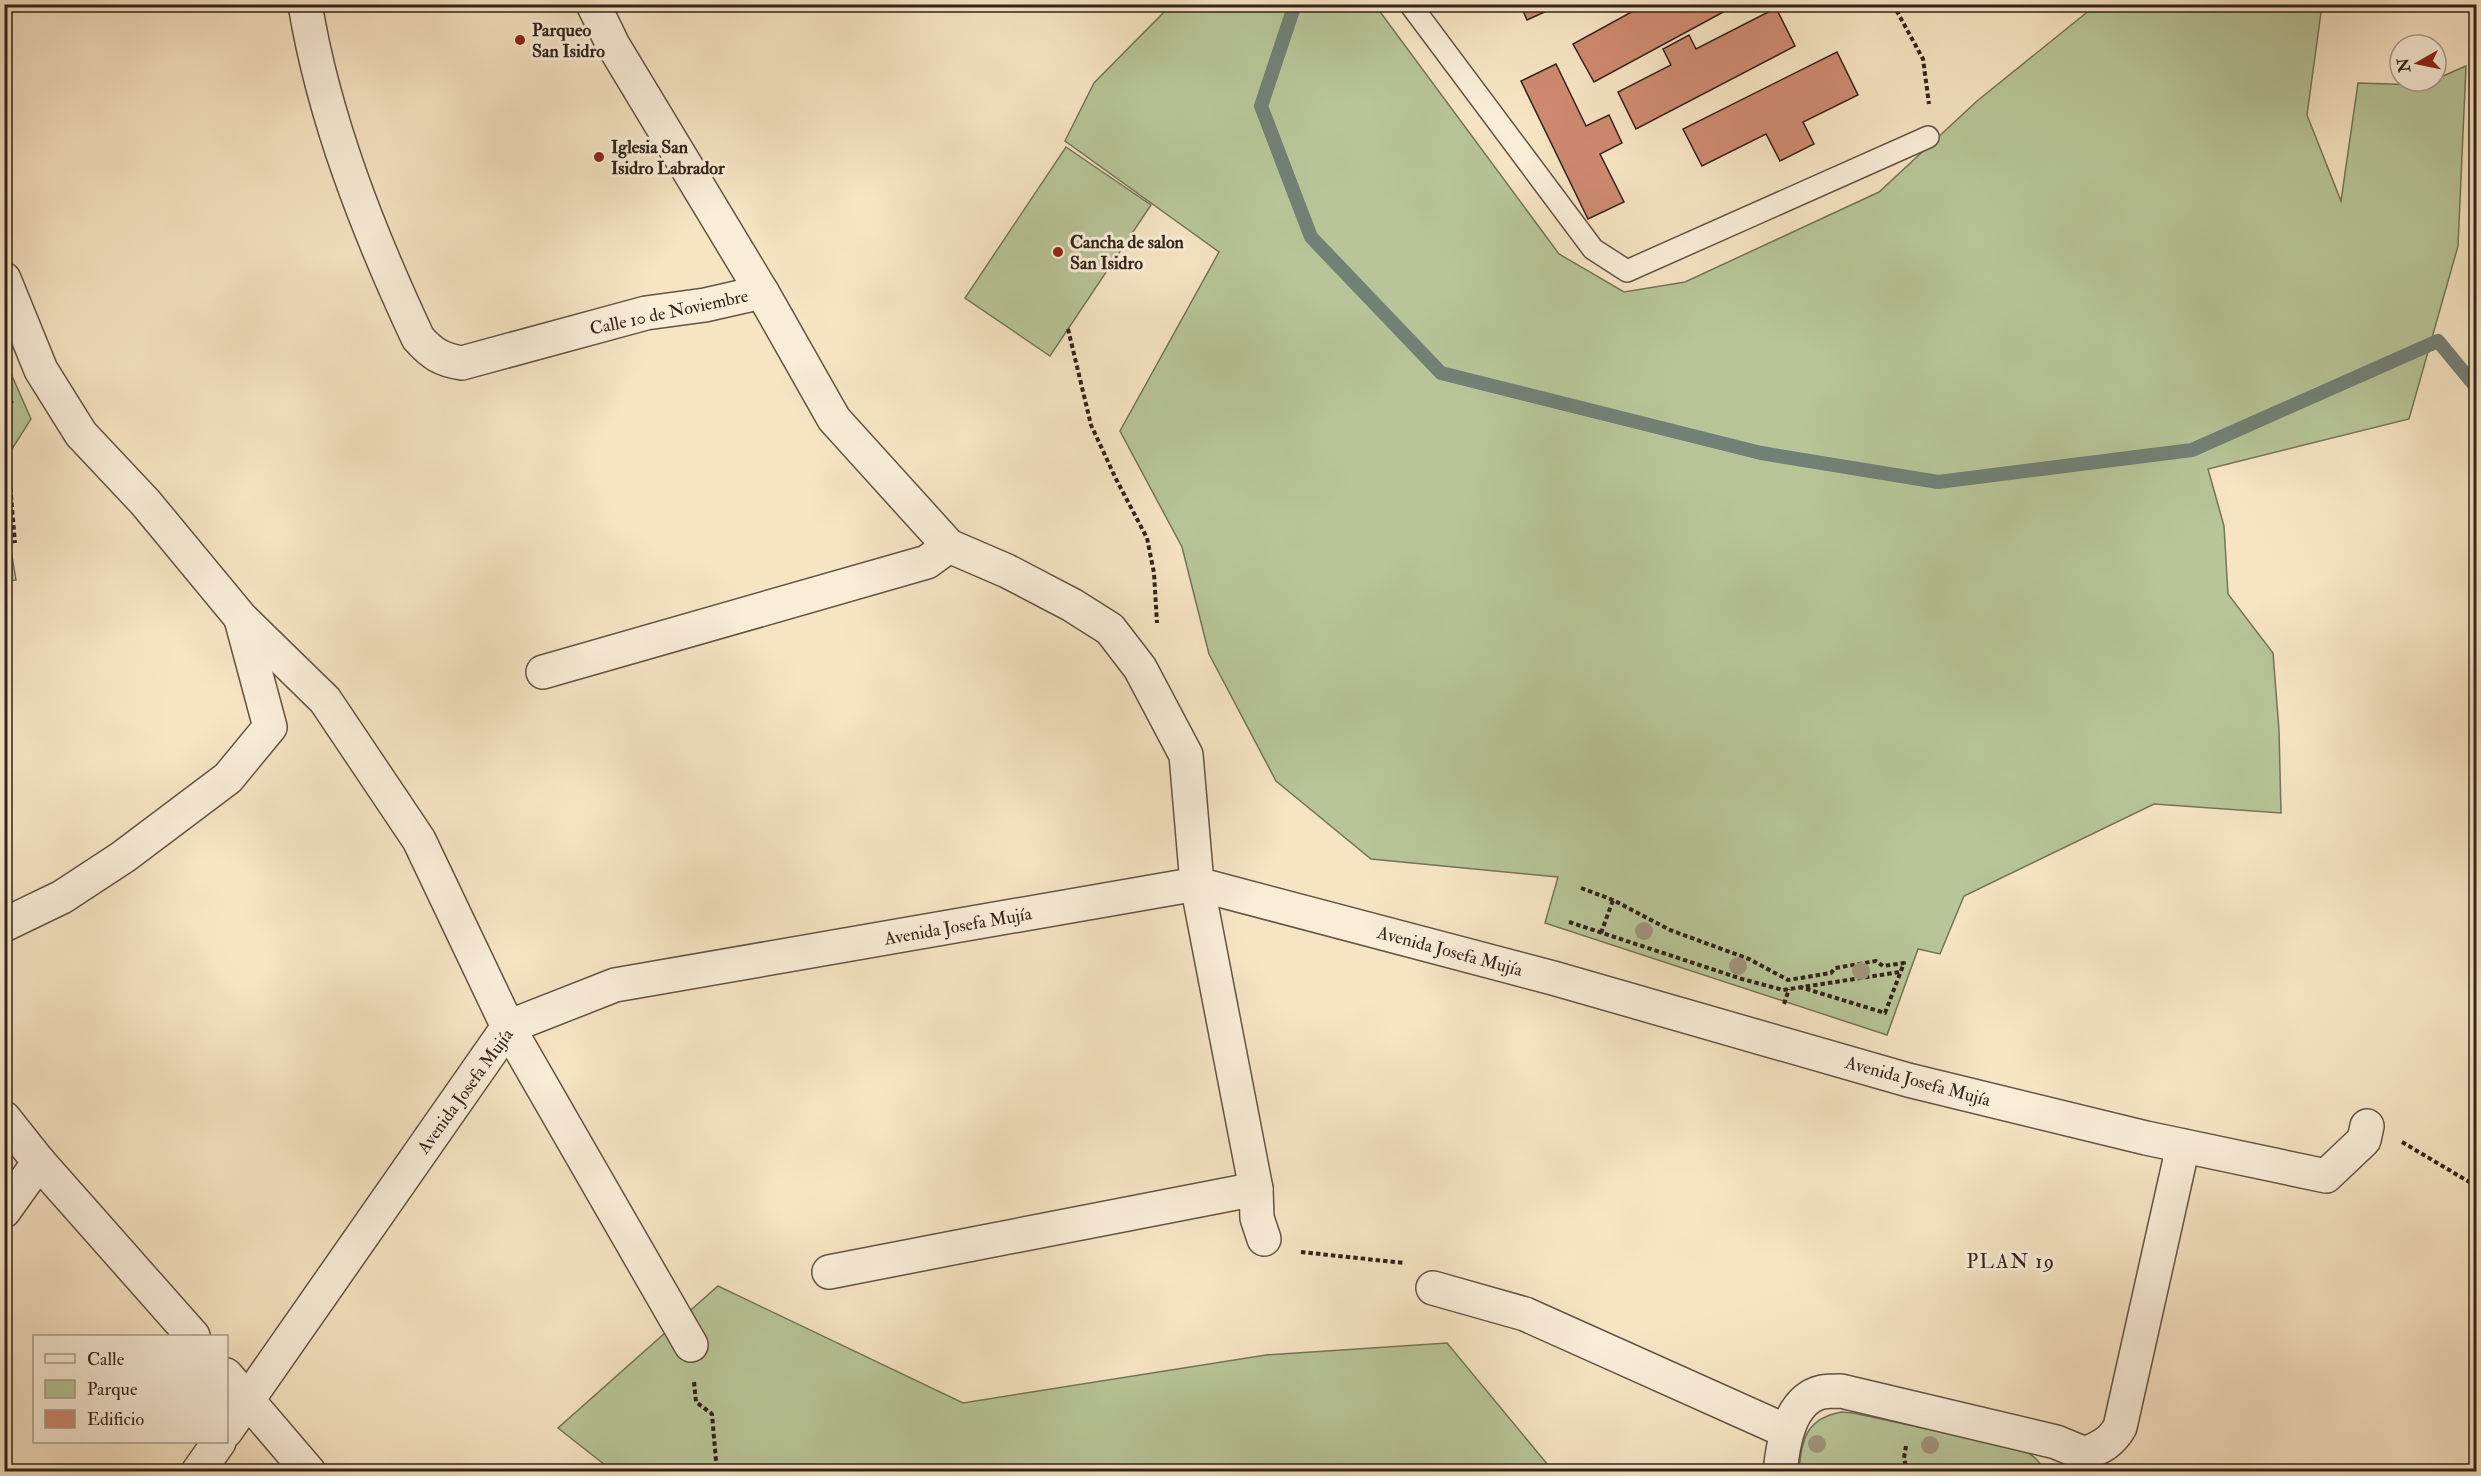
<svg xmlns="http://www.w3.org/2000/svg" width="2481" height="1476" font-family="'IM FELL Double Pica',serif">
<rect width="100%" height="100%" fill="#f6e4c3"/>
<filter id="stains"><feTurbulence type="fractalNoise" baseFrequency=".00333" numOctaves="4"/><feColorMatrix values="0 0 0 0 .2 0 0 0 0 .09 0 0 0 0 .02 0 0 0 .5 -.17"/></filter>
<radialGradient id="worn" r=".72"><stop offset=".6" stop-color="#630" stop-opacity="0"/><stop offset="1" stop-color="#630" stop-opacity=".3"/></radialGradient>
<g fill="#b7c598" stroke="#74745a" stroke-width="1.5">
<path d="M1171,5H1375L1559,254L1624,292L1685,282L1879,192L1977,101L2096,5H2322L2307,115L2341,201L2358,83L2421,85L2436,81V79L2466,66L2458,246L2409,419L2208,469L2224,526L2228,594L2273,653L2279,730L2281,813L2154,804L1964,896L1940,954L1918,949L1887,1035L1545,923L1558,877L1371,859L1276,781L1209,654L1182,547L1120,431L1219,252L1065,141L1094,83Z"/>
<path d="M1066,147L1151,205L1050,356L965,298Z"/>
<path d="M5,360L31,419L5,460H4Z"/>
<path d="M4,508L16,580L5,581H4Z"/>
<path d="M718,1286L963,1403L1266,1355L1447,1343L1553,1471L614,1472L558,1428Z"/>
<path d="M1842,1412L1853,1413L2021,1449C2032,1454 2040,1460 2044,1471L1799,1472C1801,1440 1806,1418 1842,1412Z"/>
</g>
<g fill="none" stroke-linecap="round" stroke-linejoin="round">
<path stroke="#728176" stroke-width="14" d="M1293,10L1261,106L1311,237L1441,373L1761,453L1938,482L2192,450L2438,341L2476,387"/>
</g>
<g fill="#cf8a71" stroke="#32231b" stroke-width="1.5">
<path d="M1520,4H1562L1527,20Z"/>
<path d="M1646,4H1738L1594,82L1573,44Z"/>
<path d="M1776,8L1795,46L1636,129L1618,92L1671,65L1663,49L1689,35L1696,49Z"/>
<path d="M1837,52L1858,95L1803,122L1814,144L1780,161L1766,134L1702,166L1683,129Z"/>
<path d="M1556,64L1586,126L1609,115L1622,143L1600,154L1624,202L1588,219L1521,81Z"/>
</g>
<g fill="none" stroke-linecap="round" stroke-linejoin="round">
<defs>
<path id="lane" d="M1410,4L1593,249L1627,271L1928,137"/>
<g id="street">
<path d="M305,4C324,120 369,233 418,338C432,354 442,360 462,363L646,313L705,305L762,292L834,419L949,546L1007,571L1072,605L1110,629L1140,668L1186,755L1197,884L1256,1189L829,1272"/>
<path d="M593,4L613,45L762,292"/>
<path d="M4,279L41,370L81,434L145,502L241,618L325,700L419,840L508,1027L691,1345"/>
<path d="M543,672L927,562L949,546"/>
<path d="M4,925L62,897L123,857L228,778L270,727L241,619"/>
<path d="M4,1118L39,1162L193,1336"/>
<path d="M1256,1189L1257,1218L1264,1239"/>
<path d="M4,1211L39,1162"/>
<path d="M1433,1288L1525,1314L1786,1431"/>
<path d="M226,1375L309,1472"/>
<path d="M226,1431L508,1027L615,985L1197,884L1553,978L1908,1080L2146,1138L2326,1176L2364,1140L2367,1126"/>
<path d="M198,1472L219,1442"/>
<path d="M1780,1472C1783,1444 1789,1400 1822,1392C1828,1391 1835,1391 1841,1391L2056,1442L2085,1454C2101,1447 2111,1443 2120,1427L2183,1146"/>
</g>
</defs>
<use href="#lane" stroke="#635345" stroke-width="24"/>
<use href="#street" stroke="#635345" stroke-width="36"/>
<g stroke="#32231b" stroke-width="4" stroke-dasharray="4.5 3" stroke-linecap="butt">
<path d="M1893,4L1923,59L1929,104"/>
<path d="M1068,329L1091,425L1116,479L1147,538L1154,573L1157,623"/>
<path d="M4,409L14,399"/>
<path d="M4,413L15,543"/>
<path d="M1581,888L1613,900L1670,930L1749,959L1788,980L1831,973L1835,968L1876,961L1883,966L1904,963L1885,1013L1800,987"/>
<path d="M1569,922L1742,979L1783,990L1900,972"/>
<path d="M1601,933L1613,900"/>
<path d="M1784,1004L1789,989"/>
<path d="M2402,1142L2476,1186"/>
<path d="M1301,1252L1404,1263"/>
<path d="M694,1382L696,1402L712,1414L717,1472"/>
<path d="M1906,1446L1904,1458L1907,1472"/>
</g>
<use href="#lane" stroke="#f9edd8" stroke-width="21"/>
<use href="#street" stroke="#f9edd8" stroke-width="33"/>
</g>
<g fill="#a0957b">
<circle cx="1644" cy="931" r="9"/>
<circle cx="1738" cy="966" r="9"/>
<circle cx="1861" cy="971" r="9"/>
<circle cx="1817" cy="1444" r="9"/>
<circle cx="1930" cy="1445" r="9"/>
</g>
<g fill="#8f2418" stroke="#f9edd8" stroke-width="2">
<circle cx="520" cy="40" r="6"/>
<circle cx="599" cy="157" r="6"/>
<circle cx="1058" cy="252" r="6"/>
</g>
<g text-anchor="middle" stroke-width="6" stroke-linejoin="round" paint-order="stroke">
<g font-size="18" font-weight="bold" fill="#32231b" stroke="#f9edd8" text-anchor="start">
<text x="532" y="36">Parqueo<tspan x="532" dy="21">San Isidro</tspan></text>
<text x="611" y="153">Iglesia San<tspan x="611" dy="21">Isidro Labrador</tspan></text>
<text x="1070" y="248">Cancha de salon<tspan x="1070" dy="21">San Isidro</tspan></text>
</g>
<g font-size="18" fill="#32231b" stroke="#f9edd8">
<text transform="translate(669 312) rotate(-12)" y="6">Calle 10 de Noviembre</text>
<text transform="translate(958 926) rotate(-10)" y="6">Avenida Josefa Mujía</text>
<text transform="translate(1450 951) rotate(15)" y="6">Avenida Josefa Mujía</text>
<text transform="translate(1918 1081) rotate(15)" y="6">Avenida Josefa Mujía</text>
<text transform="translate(465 1091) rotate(-54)" y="6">Avenida Josefa Mujía</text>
</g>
<g font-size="20" letter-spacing="1.5" fill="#32231b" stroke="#f9edd8">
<text x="2011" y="1268">PLAN 19</text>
</g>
</g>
<rect width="2481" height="1476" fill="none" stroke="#f6e4c3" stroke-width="24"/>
<rect x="6" y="6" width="2469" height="1464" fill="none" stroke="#32231b" stroke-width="3"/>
<rect x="12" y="12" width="2457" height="1452" fill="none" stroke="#32231b" stroke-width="1.5"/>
<rect x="33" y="1335" width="195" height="108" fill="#f9edd8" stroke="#a99c8c" stroke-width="1.5"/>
<rect x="45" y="1354" width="30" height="9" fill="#f9edd8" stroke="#a99c8c" stroke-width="1.5"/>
<text x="87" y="1365" font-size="18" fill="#32231b">Calle</text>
<rect x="45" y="1380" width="30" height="18" fill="#b7c598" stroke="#a99c8c" stroke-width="1.5"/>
<text x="87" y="1395" font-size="18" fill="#32231b">Parque</text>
<rect x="45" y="1410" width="30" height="18" fill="#cf8a71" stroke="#a99c8c" stroke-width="1.5"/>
<text x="87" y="1425" font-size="18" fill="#32231b">Edificio</text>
<g transform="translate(2418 63) rotate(261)"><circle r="28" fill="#f9edd8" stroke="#a99c8c" stroke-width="1.5"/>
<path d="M0-4.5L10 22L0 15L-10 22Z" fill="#8f2418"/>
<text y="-9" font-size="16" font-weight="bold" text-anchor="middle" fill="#32231b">N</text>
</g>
<rect width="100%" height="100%" filter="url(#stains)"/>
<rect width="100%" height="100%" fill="url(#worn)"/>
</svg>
